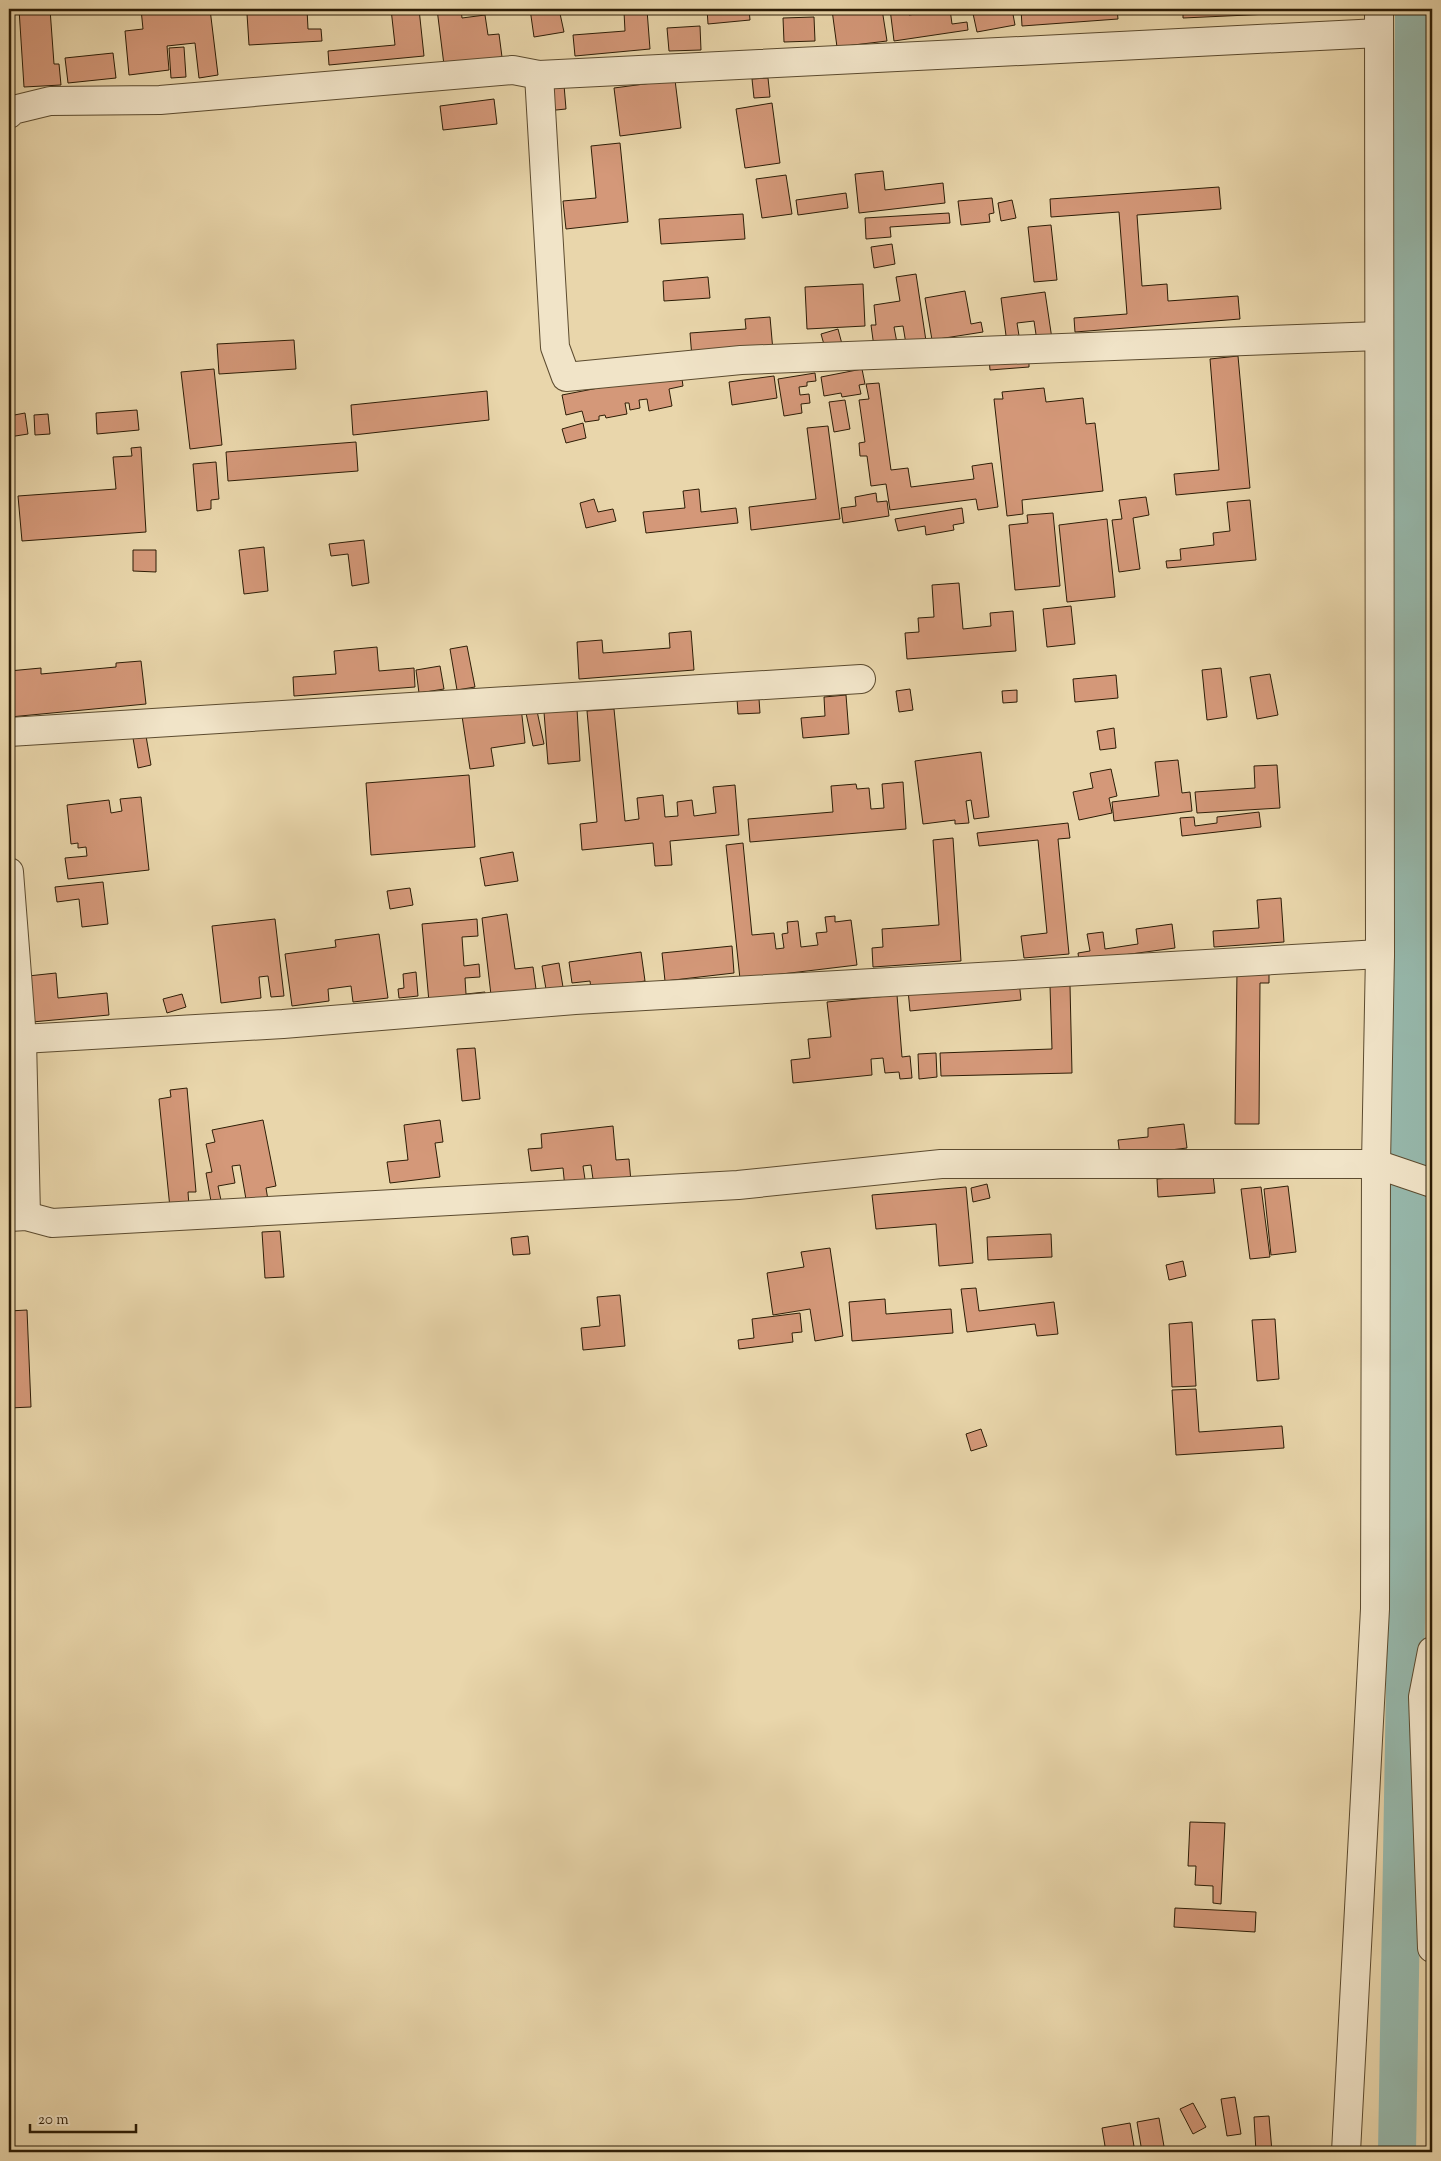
<svg xmlns="http://www.w3.org/2000/svg" width="1441" height="2161" font-family="'Sorts Mill Goudy',serif">
<rect width="100%" height="100%" fill="#e9d6ab"/>
<filter id="stains"><feTurbulence type="fractalNoise" baseFrequency=".004" numOctaves="4"/><feColorMatrix values="0 0 0 0 .2 0 0 0 0 .09 0 0 0 0 .02 0 0 0 .5 -.17"/></filter>
<radialGradient id="worn" r=".72"><stop offset=".6" stop-color="#630" stop-opacity="0"/><stop offset="1" stop-color="#630" stop-opacity=".3"/></radialGradient>
<g fill="none" stroke-linecap="round" stroke-linejoin="round">
<path stroke="#97b9ad" stroke-width="38" d="M1397,2152L1407,1563L1408,787L1414,9"/>
</g>
<g fill="#d49879" stroke="#2d1d06">
<path d="M19,9H50L54,64H59L61,85L24,87Z"/>
<path d="M141,9H210L218,75L199,78L195,43L167,46L169,70L129,75L125,31L143,29Z"/>
<path d="M262,9H307L308,29H321L322,41L249,45L247,14L262,12Z"/>
<path d="M391,9H419L424,56L329,65L328,51L395,45Z"/>
<path d="M437,9H461L462,18L485,15L488,35L499,34L502,57L444,65Z"/>
<path d="M530,9H559L564,32L534,37Z"/>
<path d="M707,9H749L750,20L708,24Z"/>
<path d="M839,9H882L887,41L837,47L832,10Z"/>
<path d="M890,9H909V15L950,9L952,24L967,22L968,30L894,41Z"/>
<path d="M972,9H1012L1015,25L977,32Z"/>
<path d="M1021,9H1117L1118,19L1022,26Z"/>
<path d="M1183,9H1313V12L1183,18Z"/>
<path d="M647,10L650,49L575,56L573,35L625,31L624,12Z"/>
<path d="M814,17L815,41L784,42L783,18Z"/>
<path d="M700,26L701,50L669,51L667,28Z"/>
<path d="M184,47L186,77L171,78L169,48Z"/>
<path d="M113,53L116,78L68,83L65,58Z"/>
<path d="M768,78L770,97L754,98L752,79Z"/>
<path d="M675,80L681,128L620,136L614,88Z"/>
<path d="M564,85L566,109L546,111L544,87Z"/>
<path d="M494,99L497,124L443,130L440,106Z"/>
<path d="M772,103L780,163L745,168L736,109Z"/>
<path d="M620,143L628,222L566,229L563,201L596,198L591,146Z"/>
<path d="M883,171L885,190L943,183L945,203L859,213L855,174Z"/>
<path d="M786,175L792,214L762,218L756,179Z"/>
<path d="M1219,187L1221,209L1137,215L1142,286L1167,284L1168,301L1238,296L1240,319L1075,332L1074,318L1127,314L1119,212L1051,217L1050,199Z"/>
<path d="M846,193L848,208L798,215L796,200Z"/>
<path d="M992,198L994,213L989,214L990,222L961,225L958,201Z"/>
<path d="M1012,200L1016,218L1001,221L998,203Z"/>
<path d="M949,213L950,223L890,227L891,237L866,239L865,218Z"/>
<path d="M743,214L745,239L661,244L659,219Z"/>
<path d="M1051,225L1057,280L1034,282L1028,227Z"/>
<path d="M892,244L895,264L874,268L871,247Z"/>
<path d="M916,274L926,341L906,344L903,326L894,327L897,343L874,347L871,325H876L874,305L900,301L896,277Z"/>
<path d="M708,277L710,298L664,301L663,281Z"/>
<path d="M863,284L865,326L807,329L805,287Z"/>
<path d="M965,291L971,324L981,322L983,332L932,340L925,298Z"/>
<path d="M1045,292L1052,339L1037,341L1034,321L1017,323L1020,342L1007,343L1001,298Z"/>
<path d="M770,317L773,351L692,358L690,333L746,329L745,319Z"/>
<path d="M838,329L842,344L825,348L821,334Z"/>
<path d="M294,340L296,369L219,374L217,344Z"/>
<path d="M1029,355V367L990,370L989,358Z"/>
<path d="M1238,356L1250,488L1176,495L1174,474L1219,470L1210,359Z"/>
<path d="M214,369L222,445L190,449L181,372Z"/>
<path d="M862,369L865,384L859,385L861,394L842,397L841,393L824,396L821,377Z"/>
<path d="M681,372L683,386L669,389L672,406L649,411L647,399L639,400L640,408L630,410L629,403H625L627,414L606,418L605,415L599,416V420L585,422L582,411L566,415L562,395Z"/>
<path d="M815,373L816,381L807,382V386L799,387L800,395L809,394L810,403L801,404L802,413L784,416L778,379Z"/>
<path d="M774,376L777,398L732,405L729,382Z"/>
<path d="M879,383L891,470L908,468L911,487L974,479L972,466L992,463L998,507L978,510L976,499L890,510L886,484L871,486L867,456H860L859,443L865,442L859,400L869,399L866,384Z"/>
<path d="M1044,388L1046,402L1083,398L1086,424L1095,423L1103,491L1022,500L1023,514L1007,516L994,399H1003L1002,392Z"/>
<path d="M487,391L489,420L353,435L351,405Z"/>
<path d="M845,400L850,429L834,432L829,402Z"/>
<path d="M137,410L139,430L97,434L96,413Z"/>
<path d="M25,413L28,434L9,437V416Z"/>
<path d="M48,414L50,434L35,435L34,415Z"/>
<path d="M583,423L586,438L566,443L562,429Z"/>
<path d="M828,426L840,519L751,530L749,507L816,499L807,428Z"/>
<path d="M356,442L358,471L228,481L226,452Z"/>
<path d="M141,447L146,532L22,541L18,496L116,489L113,457L132,456L131,448Z"/>
<path d="M216,462L219,499L211,500V509L197,511L193,464Z"/>
<path d="M699,489L701,512L736,508L738,523L646,533L643,512L685,508L683,491Z"/>
<path d="M876,493L877,502L887,501L889,516L843,523L841,508L856,506L855,497Z"/>
<path d="M1146,497L1149,515L1133,518L1140,569L1119,572L1112,520L1122,519L1119,500Z"/>
<path d="M594,499L598,512L613,509L616,521L586,528L580,503Z"/>
<path d="M1250,500L1256,560L1167,568L1166,561L1181,560L1180,549L1214,545L1213,533L1230,531L1227,502Z"/>
<path d="M962,508L964,523L953,525L954,530L926,535L925,526L898,531L895,519Z"/>
<path d="M1053,513L1060,586L1015,590L1009,525L1028,523L1027,515Z"/>
<path d="M1107,519L1115,597L1067,602L1059,525Z"/>
<path d="M364,540L369,583L352,586L348,554L331,556L329,544Z"/>
<path d="M264,547L268,591L244,594L239,550Z"/>
<path d="M133,550H156V572L133,571Z"/>
<path d="M959,583L963,629L991,626L990,613L1013,611L1016,651L907,659L905,633L919,632L918,618L934,617L932,585Z"/>
<path d="M1071,606L1075,644L1047,647L1043,609Z"/>
<path d="M691,631L694,670L579,679L577,642L602,640L603,653L670,648L669,633Z"/>
<path d="M467,646L475,687L457,690L450,649Z"/>
<path d="M377,647L379,671L414,668L415,687L294,696L293,677L336,674L334,651Z"/>
<path d="M141,661L146,704L10,717L9,671L41,668V674L116,667V663Z"/>
<path d="M440,666L444,689L419,693L416,670Z"/>
<path d="M1221,668L1227,717L1207,720L1202,670Z"/>
<path d="M1270,674L1278,715L1257,719L1250,677Z"/>
<path d="M1116,675L1118,698L1075,702L1073,679Z"/>
<path d="M910,689L913,710L899,712L896,691Z"/>
<path d="M1017,690V702L1003,703L1002,691Z"/>
<path d="M846,695L849,734L803,738L801,718L825,716L824,697Z"/>
<path d="M737,699H759L760,713L738,714Z"/>
<path d="M521,707L525,743L491,748L494,766L470,769L462,716Z"/>
<path d="M577,709L580,761L548,764L544,712Z"/>
<path d="M614,709L625,821L639,819L637,798L663,795L665,817L678,816L677,802L692,800L694,816L716,813L713,787L735,785L739,835L670,841L672,865L655,866L653,843L582,850L580,824L597,822L587,711Z"/>
<path d="M537,711L544,744L533,746L526,713Z"/>
<path d="M1114,728L1116,748L1100,750L1097,731Z"/>
<path d="M146,736L151,765L138,768L133,738Z"/>
<path d="M981,752L989,817L974,819L971,800L966,801L969,823L955,824V820L923,824L915,761Z"/>
<path d="M1178,760L1182,793L1190,792L1192,811L1114,821L1112,802L1159,796L1155,762Z"/>
<path d="M1277,765L1280,808L1197,813L1195,792L1255,788L1254,766Z"/>
<path d="M1111,769L1117,796L1109,798L1112,813L1079,820L1073,792L1093,788L1090,773Z"/>
<path d="M469,775L475,847L371,855L366,783Z"/>
<path d="M903,782L906,829L750,842L748,819L833,812L831,786L856,784L857,789L869,788L871,809L884,808L882,784Z"/>
<path d="M141,797L149,870L68,879L65,858L87,856L86,847L78,848V843L71,844L67,805L109,800L111,813L122,811L120,799Z"/>
<path d="M1259,812L1261,827L1182,836L1180,818L1194,817L1195,826L1217,823V817Z"/>
<path d="M1068,823L1070,838L1058,839L1069,954L1024,958L1021,936L1047,933L1038,840L979,846L977,833Z"/>
<path d="M953,838L961,961L873,967L872,948L883,947L882,929L939,925L933,840Z"/>
<path d="M743,843L752,935L774,933L776,949L784,948L782,934L788,933L787,922L798,921L801,947L818,945L816,933L827,932L825,917L835,916V922L851,920L857,965L740,979L726,845Z"/>
<path d="M513,852L518,881L485,886L480,858Z"/>
<path d="M103,882L108,924L82,927L79,899L57,902L55,887Z"/>
<path d="M410,888L413,905L390,909L387,891Z"/>
<path d="M1281,898L1284,942L1214,947L1213,931L1259,928L1257,900Z"/>
<path d="M507,914L515,969L533,967L536,989L491,995L482,918Z"/>
<path d="M275,919L284,996L271,997L268,976L259,977L261,998L221,1003L212,926Z"/>
<path d="M477,919L478,936L462,937L464,966L479,964L480,977L465,978L466,994L485,992V997L429,1002L422,924Z"/>
<path d="M1172,924L1175,948L1079,961L1078,953L1090,951L1087,934L1103,932L1105,949L1138,944L1136,929Z"/>
<path d="M379,934L388,998L353,1002L351,986L328,989L329,1001L292,1006L285,954L336,947L335,940Z"/>
<path d="M732,946L734,973L665,981L662,953Z"/>
<path d="M641,952L645,981L591,989L590,981L572,983L569,962Z"/>
<path d="M559,963L563,987L546,989L542,966Z"/>
<path d="M1237,971H1269V983H1260L1259,1124H1235Z"/>
<path d="M416,972L418,996L399,998L398,989L404,988L403,974Z"/>
<path d="M56,973L58,998L107,993L109,1015L32,1022L28,976Z"/>
<path d="M1019,980L1021,1000L910,1011L908,990Z"/>
<path d="M1070,985L1072,1073L941,1076L940,1053L1052,1049L1050,986Z"/>
<path d="M182,994L186,1007L167,1013L163,999Z"/>
<path d="M897,995L902,1057L910,1056L912,1078L900,1079L899,1072L885,1073L883,1058L871,1059L872,1075L793,1083L791,1060L810,1058L808,1039L831,1037L827,1002Z"/>
<path d="M475,1048L480,1099L462,1101L457,1049Z"/>
<path d="M936,1053L937,1077L919,1079L918,1054Z"/>
<path d="M187,1088L196,1192H188L189,1206L170,1208L159,1099L171,1097L170,1090Z"/>
<path d="M263,1120L276,1186L266,1188L268,1200L247,1205L240,1165L232,1166L235,1183L218,1186L222,1205L212,1207L206,1173L212,1172L206,1144L215,1142L212,1130Z"/>
<path d="M440,1120L443,1142L435,1143L440,1177L390,1183L387,1162L408,1160L404,1125Z"/>
<path d="M1184,1124L1187,1148L1120,1156L1118,1140L1148,1137V1128Z"/>
<path d="M613,1126L616,1160L629,1159L631,1182L594,1186L591,1165L583,1166L586,1186L565,1188L563,1168L531,1171L528,1149L542,1148L541,1134Z"/>
<path d="M1213,1175L1215,1193L1158,1197L1157,1179Z"/>
<path d="M987,1184L990,1198L973,1202L971,1188Z"/>
<path d="M1288,1186L1296,1252L1271,1255L1264,1189Z"/>
<path d="M966,1187L973,1263L939,1266L936,1224L876,1229L872,1195Z"/>
<path d="M1261,1187L1270,1257L1250,1259L1241,1189Z"/>
<path d="M280,1231L284,1277L265,1278L262,1232Z"/>
<path d="M1051,1234L1052,1257L988,1260L987,1237Z"/>
<path d="M528,1236L530,1254L513,1255L511,1238Z"/>
<path d="M830,1248L843,1336L815,1341L810,1309L773,1315L767,1273L804,1267L801,1252Z"/>
<path d="M1183,1261L1186,1276L1169,1280L1166,1265Z"/>
<path d="M976,1288L979,1311L1054,1302L1058,1334L1037,1336L1035,1324L967,1332L961,1289Z"/>
<path d="M620,1295L625,1346L583,1350L581,1328L600,1326L597,1297Z"/>
<path d="M885,1299L886,1314L951,1309L953,1333L852,1341L849,1302Z"/>
<path d="M27,1310L31,1407L9,1408V1311Z"/>
<path d="M800,1313L802,1332L792,1333L793,1342L739,1349L738,1340L754,1338L752,1319Z"/>
<path d="M1275,1319L1279,1379L1257,1381L1252,1320Z"/>
<path d="M1192,1322L1196,1386L1172,1387L1169,1324Z"/>
<path d="M1196,1389L1199,1432L1282,1426L1284,1448L1176,1455L1172,1390Z"/>
<path d="M981,1429L987,1446L971,1451L966,1434Z"/>
<path d="M1190,1822L1225,1823L1221,1904L1213,1903V1886L1195,1885L1196,1866H1188Z"/>
<path d="M1175,1908L1256,1912L1255,1932L1174,1927Z"/>
<path d="M1235,2097L1241,2134L1227,2136L1221,2099Z"/>
<path d="M1193,2103L1206,2127L1193,2134L1180,2109Z"/>
<path d="M1269,2116L1272,2152H1256L1254,2117Z"/>
<path d="M1159,2118L1165,2152H1142L1137,2122Z"/>
<path d="M1130,2123L1135,2152H1106L1102,2128Z"/>
</g>
<g fill="none" stroke-linecap="round" stroke-linejoin="round">
<defs>
<g id="minor">
<path d="M539,75L555,347L566,377L741,360L1379,336"/>
<path d="M9,114L13,110L50,101L160,100L513,70L539,75L1379,33"/>
<path d="M9,732L861,679"/>
<path d="M9,872L22,1039L26,1216"/>
<path d="M22,1039L283,1024L575,1000L1380,954"/>
<path d="M9,1217L26,1216L52,1223L738,1185L941,1164H1376L1432,1183"/>
<path d="M1432,1651L1423,1697L1432,1948"/>
<path d="M1346,2152L1375,1609L1376,1164L1380,954L1379,9"/>
</g>
</defs>
<use href="#minor" stroke="#5c4b2f" stroke-width="30"/>
<use href="#minor" stroke="#f1e4c8" stroke-width="28"/>
</g>
<rect width="1441" height="2161" fill="none" stroke="#e9d6ab" stroke-width="30"/>
<rect x="10" y="10" width="1421" height="2141" fill="none" stroke="#2d1d06" stroke-width="2.5"/>
<rect x="15" y="15" width="1411" height="2131" fill="none" stroke="#2d1d06"/>
<path d="M30 2124v8h106v-8" fill="none" stroke="#2d1d06" stroke-width="2.5"/>
<text x="38" y="2124" font-size="15" fill="#2d1d06" stroke="#f1e4c8" stroke-width="4" paint-order="stroke">20 m</text>
<rect width="100%" height="100%" filter="url(#stains)"/>
<rect width="100%" height="100%" fill="url(#worn)"/>
</svg>
